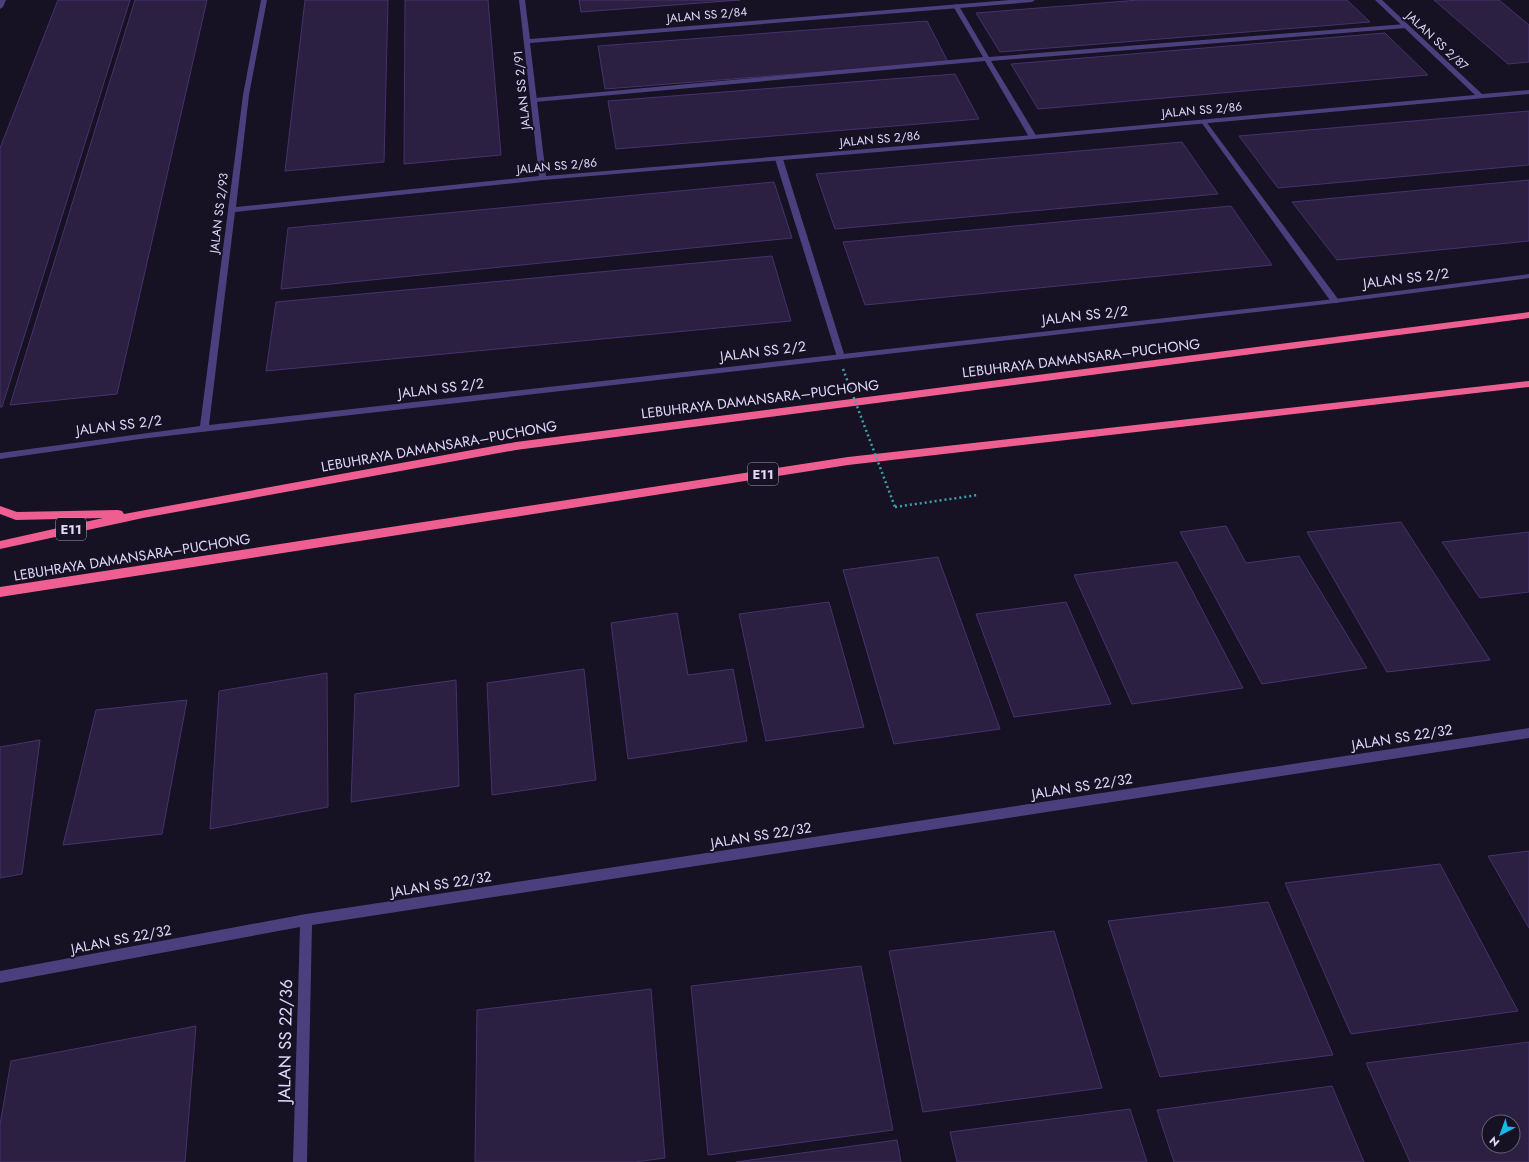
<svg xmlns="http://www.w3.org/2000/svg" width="1529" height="1162" font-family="Jost,sans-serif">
<rect width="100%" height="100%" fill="#161123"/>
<g fill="#2b1f42" stroke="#46336c" fill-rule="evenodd">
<path d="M58,0H130L2,407H0V148Z"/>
<path d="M135,0H207L117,394L10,405Z"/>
<path d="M305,0H388L384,162L285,171Z"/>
<path d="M405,0H488L501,155L404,164Z"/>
<path d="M579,0H740L581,12Z"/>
<path d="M1139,0H1347L1370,22L1000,52L976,13Z"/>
<path d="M1434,0H1499L1529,25V62L1508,64Z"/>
<path d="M927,21L948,62L605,89L598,46Z"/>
<path d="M1385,33L1428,75L1038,109L1011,64Z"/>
<path d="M955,74L979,119L616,149L608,101Z"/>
<path d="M1529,111V165L1278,188L1239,136Z"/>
<path d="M1182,142L1218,194L835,229L816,174Z"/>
<path d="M1529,180V241L1337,260L1292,202Z"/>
<path d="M774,182L792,238L281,289L288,228Z"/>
<path d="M1231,206L1272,265L865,305L843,242Z"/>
<path d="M772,256L791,321L266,371L276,302Z"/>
<path d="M1401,522L1490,660L1387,672L1307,532Z"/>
<path d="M1226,526L1246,563L1299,556L1367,668L1262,684L1180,532Z"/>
<path d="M1529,532V592L1480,598L1442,542Z"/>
<path d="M938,557L1000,729L894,744L843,570Z"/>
<path d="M1177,562L1243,688L1132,704L1074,575Z"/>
<path d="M829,602L864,727L766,741L739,614Z"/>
<path d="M1066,602L1111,704L1014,717L976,614Z"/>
<path d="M677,613L688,675L733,669L747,741L628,759L611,623Z"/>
<path d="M584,669L596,780L492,795L487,683Z"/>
<path d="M327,673L328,807L210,829L219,691Z"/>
<path d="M456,680L459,786L351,802L355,694Z"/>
<path d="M187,700L162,834L63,845L96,710Z"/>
<path d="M40,740L22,874L0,878V747Z"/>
<path d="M1529,851V928L1488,856Z"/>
<path d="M1440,864L1518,1011L1351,1034L1285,883Z"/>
<path d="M1268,902L1333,1055L1160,1077L1108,921Z"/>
<path d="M1054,931L1102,1088L923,1112L889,951Z"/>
<path d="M861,966L893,1130L708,1155L691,986Z"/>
<path d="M651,989L665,1158L635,1162H475L477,1010Z"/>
<path d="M196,1026L185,1162H0V1125L11,1061Z"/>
<path d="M1529,1042V1162H1410L1366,1063ZM1489,1122H1513V1146H1489Z"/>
<path d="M1332,1086L1364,1162H1174L1157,1110Z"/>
<path d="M1130,1109L1147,1162H957L950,1132Z"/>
<path d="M897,1140L901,1162H736Z"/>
</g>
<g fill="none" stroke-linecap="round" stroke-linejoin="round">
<path stroke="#3ba3ab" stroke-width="2.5" stroke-dasharray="2 3" stroke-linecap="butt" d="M895,507L978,495"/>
<g fill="#4b407d" fill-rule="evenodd">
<path d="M956,4L959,6L989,57L1406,24L1409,26L1406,28L991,61L1037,137L1033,139L1029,137L985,61L535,102L532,100L535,98L983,57L953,6Z"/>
<path d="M1201,120H1205L1338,299V303H1332L1201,122Z"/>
<path d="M776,157L783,159L845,357L844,359H838L837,357L775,159Z"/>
</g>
<g fill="#4b407d" fill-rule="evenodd">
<path d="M0,0H6L3,7L0,9Z"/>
<path d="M261,0H267L249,95L236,207L539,176L519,0H525L530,39L1010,0H1035L1032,2L530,43L546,176L1033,135L1475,95L1375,0H1382L1482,94L1529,90V94L1033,139L543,180L235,212L209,425L1335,299L1529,274V278L1335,303L140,439L0,459V453L200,426L243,95Z"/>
<path d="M1529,728V738L312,925L307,1162H293L300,927L0,983V971L306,914Z"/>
</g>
<g fill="#ef5e91" fill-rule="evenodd">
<path d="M1529,312V318L516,450L143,518L0,549V541L103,518L16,520L0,514V506L17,512L118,510L122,511L124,514L516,442Z"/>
<path d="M1529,381V387L848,465L0,597V587L848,457Z"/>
</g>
<path stroke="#3ba3ab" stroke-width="2.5" stroke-dasharray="2 3" stroke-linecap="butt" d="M843,369L895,507"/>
</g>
<g text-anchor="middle" stroke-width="4" stroke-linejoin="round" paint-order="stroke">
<g font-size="12" fill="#e0d7fb" stroke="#161123">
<text transform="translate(707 15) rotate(-5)" y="4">JALAN SS 2/84</text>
<text transform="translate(1437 41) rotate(43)" y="4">JALAN SS 2/87</text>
<text transform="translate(522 90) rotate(-96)" y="4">JALAN SS 2/91</text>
<text transform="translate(1202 110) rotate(-5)" y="4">JALAN SS 2/86</text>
<text transform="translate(880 139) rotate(-5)" y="4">JALAN SS 2/86</text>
<text transform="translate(557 166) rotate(-5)" y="4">JALAN SS 2/86</text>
<text transform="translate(219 213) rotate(-83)" y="4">JALAN SS 2/93</text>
</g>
<g fill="#161123" stroke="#a39cba" stroke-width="1">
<rect x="748" y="463" width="30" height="22" rx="3"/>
<rect x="56" y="518" width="30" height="22" rx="3"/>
</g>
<g font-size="13" font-weight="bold" fill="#e0d7fb">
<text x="763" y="479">E11</text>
<text x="71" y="534">E11</text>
</g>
<g font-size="14" fill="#e0d7fb" stroke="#161123">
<text transform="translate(1406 278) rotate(-7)" y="5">JALAN SS 2/2</text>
<text transform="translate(1085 315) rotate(-6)" y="5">JALAN SS 2/2</text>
<text transform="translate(763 351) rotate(-7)" y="5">JALAN SS 2/2</text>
<text transform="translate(1081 358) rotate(-7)" y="5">LEBUHRAYA DAMANSARA–PUCHONG</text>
<text transform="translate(441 388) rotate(-7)" y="5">JALAN SS 2/2</text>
<text transform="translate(760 399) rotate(-7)" y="5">LEBUHRAYA DAMANSARA–PUCHONG</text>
<text transform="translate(119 425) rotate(-7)" y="5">JALAN SS 2/2</text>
<text transform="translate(439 446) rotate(-10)" y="5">LEBUHRAYA DAMANSARA–PUCHONG</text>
<text transform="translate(132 557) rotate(-9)" y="5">LEBUHRAYA DAMANSARA–PUCHONG</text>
<text transform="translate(1402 737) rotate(-9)" y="5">JALAN SS 22/32</text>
<text transform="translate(1082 786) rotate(-9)" y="5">JALAN SS 22/32</text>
<text transform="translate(761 835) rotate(-9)" y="5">JALAN SS 22/32</text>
<text transform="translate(441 884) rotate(-9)" y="5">JALAN SS 22/32</text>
<text transform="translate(121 939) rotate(-11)" y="5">JALAN SS 22/32</text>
</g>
<g font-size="17" fill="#e0d7fb" stroke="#161123">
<text transform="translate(285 1041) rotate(-89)" y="6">JALAN SS 22/36</text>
</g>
</g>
<g transform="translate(1501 1134) rotate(221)"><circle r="19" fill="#161123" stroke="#676079"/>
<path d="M0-3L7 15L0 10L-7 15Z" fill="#17b7e7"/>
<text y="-6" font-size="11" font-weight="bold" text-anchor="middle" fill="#e0d7fb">N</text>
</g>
</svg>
